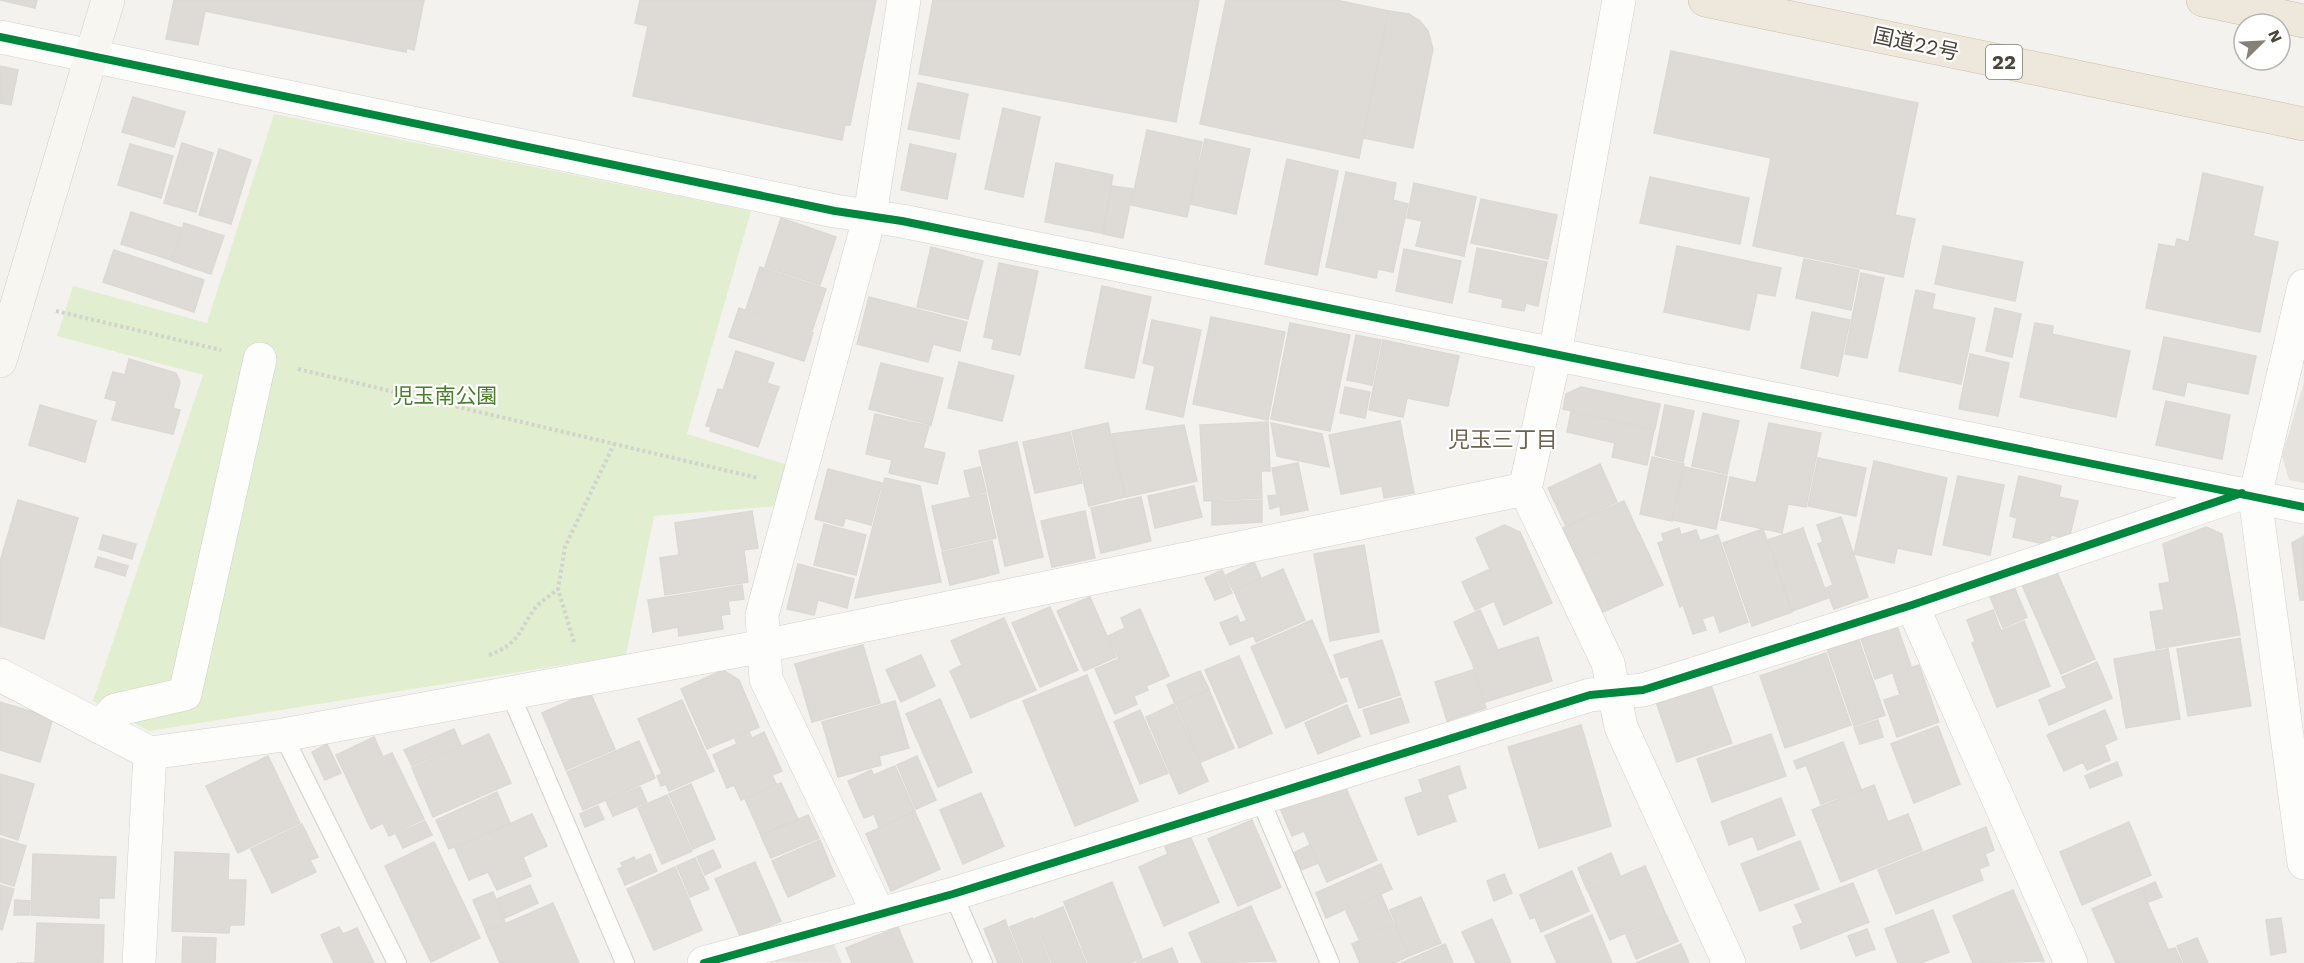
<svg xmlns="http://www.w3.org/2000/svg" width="2304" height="963" font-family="'Work Sans','Noto Sans JP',sans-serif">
<rect width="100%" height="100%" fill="#f4f2ee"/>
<path fill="#e1eecf" d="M274,114L751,211L687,434L788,465L776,506L654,516L626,655L149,731L93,701L203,375L57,336L73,286L207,323Z"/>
<g fill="#e6e3df">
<path d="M2304,382V483L2289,480L2282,456Z"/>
<path d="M833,942L842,963L766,962Z"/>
</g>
<g fill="#dedbd6" stroke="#dcd9d4" stroke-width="1.5">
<path d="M0,0H37L35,8Z"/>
<path d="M174,0H424L414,50L407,48L406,52L205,11L198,45L166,39Z"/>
<path d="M640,0H876L850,125H845L842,140L633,96L648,26L635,23Z"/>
<path d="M933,0H1199L1176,122L919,74Z"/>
<path d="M1226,0H1336L1389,11L1359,158L1200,124Z"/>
<path d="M1389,11L1409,14L1420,21L1428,31L1433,49L1413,148L1363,138Z"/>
<path d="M1671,51L1918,103L1895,215L1915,219L1903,277L1753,246L1771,158L1654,133Z"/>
<path d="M0,66L18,70L11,105L0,103Z"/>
<path d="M918,83L968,94L959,139L908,129Z"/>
<path d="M133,97L185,112L174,147L122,132Z"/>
<path d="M1003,108L1040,117L1023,197L985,189Z"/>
<path d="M1147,130L1202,142L1187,217L1131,205Z"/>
<path d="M1205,139L1250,149L1236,214L1190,204Z"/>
<path d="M182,143L213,153L196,212L164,203Z"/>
<path d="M130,144L173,156L161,198L118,185Z"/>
<path d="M910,144L956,154L947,199L901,190Z"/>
<path d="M219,149L251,160L231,224L199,215Z"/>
<path d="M1287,159L1338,171L1317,275L1265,264Z"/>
<path d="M1056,163L1113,175L1102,233L1045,222Z"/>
<path d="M1346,172L1396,183L1393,200L1408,204L1393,272L1378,269L1376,278L1326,267Z"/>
<path d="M2203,173L2263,187L2253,236L2278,242L2260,332L2146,308L2159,244L2175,247L2177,239L2189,242Z"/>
<path d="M1650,177L1749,198L1740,244L1640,223Z"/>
<path d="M1414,183L1476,197L1464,256L1416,246L1422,221L1407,218Z"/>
<path d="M1112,186L1133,189L1123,238L1103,234Z"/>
<path d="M1481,199L1557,215L1548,259L1471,243Z"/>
<path d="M131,212L181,228L171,260L121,244Z"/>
<path d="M781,218L836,237L820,285L765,267Z"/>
<path d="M184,223L224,236L211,274L172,261Z"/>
<path d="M1677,246L1781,268L1775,296L1757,293L1749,330L1664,312Z"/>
<path d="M1943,246L2023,262L2015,301L1935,284Z"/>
<path d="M931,247L983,261L968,319L917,307Z"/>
<path d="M1477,248L1547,262L1538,306L1526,303L1524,311L1502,307L1503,299L1469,292Z"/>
<path d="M1404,249L1461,261L1452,303L1396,291Z"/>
<path d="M114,250L204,280L194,312L103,282Z"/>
<path d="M1804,259L1859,270L1851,310L1796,298Z"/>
<path d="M999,263L1038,271L1020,355L992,349L994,339L984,337Z"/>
<path d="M760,267L826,289L812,331L746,309Z"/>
<path d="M1861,273L1884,278L1867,358L1845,354Z"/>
<path d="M1102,286L1151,297L1134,378L1085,368Z"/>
<path d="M1916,290L1935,294L1932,309L1975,318L1961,384L1899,371Z"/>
<path d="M869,297L967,322L960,351L933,344L928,362L857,344Z"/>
<path d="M739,308L813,333L804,361L729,337Z"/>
<path d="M1995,308L2021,314L2012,357L1986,351Z"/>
<path d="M1812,312L1850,320L1838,376L1801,368Z"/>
<path d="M1211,317L1285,332L1268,420L1193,404Z"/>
<path d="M1152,320L1201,330L1183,417L1146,409L1155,366L1143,363Z"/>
<path d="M1290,323L1350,335L1330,431L1271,419Z"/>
<path d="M2035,323L2053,326L2052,334L2130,351L2116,417L2020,397Z"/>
<path d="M1356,335L1381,340L1372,385L1347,380Z"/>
<path d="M2164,337L2256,356L2248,394L2187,382L2184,396L2153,389Z"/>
<path d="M1383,340L1459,356L1448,406L1407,398L1403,417L1369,410Z"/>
<path d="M736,351L774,363L767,383L779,387L758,447L710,431L711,427L706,426L718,389L723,390Z"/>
<path d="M1970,354L2009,363L1998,416L1959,409Z"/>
<path d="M129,359L176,373L180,382L173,408L180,410L173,434L112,420L117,401L105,398L113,372L125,375Z"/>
<path d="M959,362L1014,376L1002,421L948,408Z"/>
<path d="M881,363L943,378L931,425L869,409Z"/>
<path d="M1345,387L1370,392L1365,418L1340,413Z"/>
<path d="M1581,387L1660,404L1655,429L1563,409L1566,394Z"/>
<path d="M2166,401L2230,415L2222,459L2156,445Z"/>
<path d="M40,405L96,421L85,462L29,445Z"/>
<path d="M1665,405L1694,411L1683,462L1655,455Z"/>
<path d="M1571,412L1654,430L1647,465L1612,457L1615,443L1567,432Z"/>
<path d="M1703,413L1739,421L1727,474L1692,466Z"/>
<path d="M875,414L929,426L923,448L945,453L937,484L889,473L892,460L866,454Z"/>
<path d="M1400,421L1414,493L1384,498L1382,486L1341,494L1329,435Z"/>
<path d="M1268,422L1270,471H1261L1262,498L1204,501L1200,425Z"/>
<path d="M1108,423L1125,497L1089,506L1072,431Z"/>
<path d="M1271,423L1322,434L1329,467L1277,456Z"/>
<path d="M1769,423L1821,433L1806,507L1788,504L1782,533L1721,520L1730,477L1756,483Z"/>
<path d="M1184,425L1197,481L1126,497L1112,434Z"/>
<path d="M1070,432L1082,483L1035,493L1023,442Z"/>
<path d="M1017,442L1043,557L1005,566L979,451Z"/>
<path d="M1652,457L1684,464L1672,521L1640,514Z"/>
<path d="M1818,458L1866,468L1856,516L1808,506Z"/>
<path d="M1874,461L1947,478L1931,555L1897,548L1894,563L1854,554Z"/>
<path d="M1298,463L1308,510L1281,515L1280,506L1270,509L1268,496L1277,495L1272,468Z"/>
<path d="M1600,464L1617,502L1566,526L1548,488Z"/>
<path d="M980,467L986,492L970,496L964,471Z"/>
<path d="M1685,467L1727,476L1716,529L1673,520Z"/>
<path d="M828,469L882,483L871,525L845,518L843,526L815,519Z"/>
<path d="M1958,476L2004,485L1990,555L1943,545Z"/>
<path d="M2019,476L2061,486L2059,497L2078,501L2069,539L2051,535L2049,545L2013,537L2017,518L2010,516Z"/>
<path d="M885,478L920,486L941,582L855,598Z"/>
<path d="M1194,486L1202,517L1155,528L1148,496Z"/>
<path d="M986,494L996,538L942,550L932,506Z"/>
<path d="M1141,497L1151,541L1101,553L1091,508Z"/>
<path d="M18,500L78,518L44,639L0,626V562Z"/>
<path d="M1262,500V522L1212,525V502Z"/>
<path d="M1624,501L1638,532L1578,560L1563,528Z"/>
<path d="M752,511L758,548L744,550L748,582L665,595L660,558L679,555L675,523Z"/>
<path d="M1085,511L1095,558L1052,567L1041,521Z"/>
<path d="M1841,517L1868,597L1834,609L1826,588L1833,585L1818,544L1823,542L1817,525Z"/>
<path d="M824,524L866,535L856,575L814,565Z"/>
<path d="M1504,525L1520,532L1552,603L1504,625L1494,601L1475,610L1462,582L1490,569L1476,538Z"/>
<path d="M2206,527L2222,534L2240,635L2156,649L2150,612L2164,610L2159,584L2170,582L2163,544Z"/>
<path d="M1679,528L1681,535L1696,530L1700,541L1718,535L1748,622L1720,632L1714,615L1702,619L1706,630L1693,634L1683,605L1680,607L1658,543L1664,541L1662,534Z"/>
<path d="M1803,528L1828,598L1792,611L1768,540Z"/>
<path d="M1763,529L1792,612L1752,626L1723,543Z"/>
<path d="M1639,533L1663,585L1603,612L1579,561Z"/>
<path d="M103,535L136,544L132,559L99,549Z"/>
<path d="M2304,536V600H2300L2292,543Z"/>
<path d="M992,541L999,573L950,585L942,552Z"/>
<path d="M1364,545L1379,632L1330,641L1314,554Z"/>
<path d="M98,557L128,566L125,576L95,567Z"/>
<path d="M1254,562L1261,578L1233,590L1226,575Z"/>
<path d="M798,564L854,579L847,608L818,600L814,615L787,609Z"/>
<path d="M1283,569L1305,620L1256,642L1234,591Z"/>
<path d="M1222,570L1232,593L1215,600L1205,578Z"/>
<path d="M2056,570L2095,659L2061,674L2022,585Z"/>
<path d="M742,585L744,599L728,601L730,614L721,615L723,629L679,636L678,627L653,632L648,600Z"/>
<path d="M2014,587L2027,617L2003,628L1990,597Z"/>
<path d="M1090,597L1116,657L1084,671L1057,611Z"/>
<path d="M1050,607L1078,670L1040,687L1012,623Z"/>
<path d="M1140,609L1169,676L1146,686L1148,690L1134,696L1137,704L1115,714L1095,669L1119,659L1108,636L1125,628L1121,618Z"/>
<path d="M1480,610L1498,650L1538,637L1552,681L1485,702L1472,662L1454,622Z"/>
<path d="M1993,610L2001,631L2024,621L2050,686L1997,707L1972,643L1975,641L1967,620Z"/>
<path d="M1237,616L1240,623L1245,621L1252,636L1230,645L1220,623Z"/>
<path d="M1004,618L1036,690L971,718L950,671L962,665L951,641Z"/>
<path d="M1312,620L1347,701L1286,728L1251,647Z"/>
<path d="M1897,626L1911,666L1875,679L1861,639Z"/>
<path d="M1858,638L1885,715L1854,726L1827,649Z"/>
<path d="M2240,638L2251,706L2188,716L2177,649Z"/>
<path d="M1382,640L1400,695L1359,708L1348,676L1341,678L1334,655Z"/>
<path d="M863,645L880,703L812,722L795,664Z"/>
<path d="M2168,649L2180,719L2126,728L2114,659Z"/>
<path d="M1826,653L1851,725L1785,748L1760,676Z"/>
<path d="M921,655L935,686L901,702L886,670Z"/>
<path d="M1239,656L1272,733L1239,748L1205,670Z"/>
<path d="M2097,662L2112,698L2049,725L2039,700L2067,688L2062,677Z"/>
<path d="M1919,665L1939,722L1897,737L1884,700L1900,695L1893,674Z"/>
<path d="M723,670L739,680L759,727L707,749L681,689Z"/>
<path d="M1473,670L1486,708L1447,721L1435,682Z"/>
<path d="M1200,671L1209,689L1175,704L1167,685Z"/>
<path d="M1087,675L1138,801L1075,826L1023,701Z"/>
<path d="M1709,680L1732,743L1677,762L1655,699Z"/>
<path d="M1209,690L1234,748L1201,762L1176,704Z"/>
<path d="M590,692L615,749L566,770L542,713Z"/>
<path d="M1401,698L1409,722L1371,734L1363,710Z"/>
<path d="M940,699L972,772L938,787L906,714Z"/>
<path d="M682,700L714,771L669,791L666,784L661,786L657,776L662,774L638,719Z"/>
<path d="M895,701L909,748L879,756L881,765L838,777L822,722Z"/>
<path d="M0,702L53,718L40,762L0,750Z"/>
<path d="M1174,704L1208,781L1179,794L1146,717Z"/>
<path d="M1347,705L1360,736L1318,754L1305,723Z"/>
<path d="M1140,710L1168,773L1140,784L1114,722Z"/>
<path d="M2105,710L2117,739L2104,745L2110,760L2087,770L2083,762L2064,771L2047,735Z"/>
<path d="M1878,720L1883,737L1860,744L1854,728Z"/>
<path d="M1581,725L1611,826L1539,848L1508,747Z"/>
<path d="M1938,726L1960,784L1914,803L1891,744Z"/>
<path d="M454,729L461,745L412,766L404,750Z"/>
<path d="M749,732L752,738L764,732L782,771L772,775L776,784L741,800L734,785L727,788L713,755L737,744L735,739Z"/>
<path d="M489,734L511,783L433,817L412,768Z"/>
<path d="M1771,734L1786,776L1712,802L1697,759Z"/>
<path d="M374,737L383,757L392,753L424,819L389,836L383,823L371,829L336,755Z"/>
<path d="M639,741L655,778L583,810L567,772Z"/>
<path d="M1843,742L1861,789L1821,804L1806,765L1797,769L1794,761Z"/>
<path d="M327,744L341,773L325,780L312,752Z"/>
<path d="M268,756L300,823L238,853L206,786Z"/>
<path d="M917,756L936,800L916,809L897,765Z"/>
<path d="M2117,762L2122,775L2090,788L2085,776Z"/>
<path d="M895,766L915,811L879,827L874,814L864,818L848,781L871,770L874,775Z"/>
<path d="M1459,766L1466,788L1447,795L1456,821L1418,835L1405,798L1423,792L1419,780Z"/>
<path d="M0,774L34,784L18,840L0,834Z"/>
<path d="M781,783L798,819L761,835L745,799Z"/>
<path d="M691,784L715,839L693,849L669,794Z"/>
<path d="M1874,785L1888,822L1908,814L1922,850L1841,882L1812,810Z"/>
<path d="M640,787L647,802L613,816L606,801Z"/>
<path d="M1346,788L1377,860L1327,882L1304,831L1292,836L1280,808Z"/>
<path d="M497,792L510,823L449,849L436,820Z"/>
<path d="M981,793L1004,846L963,864L940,810Z"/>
<path d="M667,795L692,851L662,864L638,808Z"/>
<path d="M1781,798L1795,835L1758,850L1753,836L1729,845L1721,822Z"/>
<path d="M598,806L604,819L585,827L580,814Z"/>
<path d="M915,812L940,869L891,891L866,834Z"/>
<path d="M532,814L547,846L523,857L531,876L497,890L488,872L469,880L455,848Z"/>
<path d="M808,815L819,838L771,858L761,836Z"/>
<path d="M1252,820L1281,887L1238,906L1208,839Z"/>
<path d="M425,821L432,835L403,848L396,834Z"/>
<path d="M2129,822L2151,875L2082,905L2060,852Z"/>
<path d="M302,824L318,857L310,860L316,872L272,893L251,849Z"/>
<path d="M1986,827L1994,850L1985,854L1989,865L1979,869L1983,880L1896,914L1878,870Z"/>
<path d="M1190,836L1219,902L1164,926L1139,867L1168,854L1165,847Z"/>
<path d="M0,838L26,846L14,886L0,882Z"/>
<path d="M820,840L835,876L788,897L772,861Z"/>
<path d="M1800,841L1819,889L1760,911L1741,864Z"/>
<path d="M434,842L480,938L431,962L385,866Z"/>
<path d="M1310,845L1318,863L1301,870L1293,853Z"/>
<path d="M713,850L721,867L705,875L697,857Z"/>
<path d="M175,852L229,854L228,880H246L244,925H230L229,933L172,931Z"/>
<path d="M1611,853L1620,875L1587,890L1578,868Z"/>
<path d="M33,854L116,857L114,898H99V918L31,915Z"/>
<path d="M650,854L657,871L625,885L618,869L623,867L621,863L634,857L636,861Z"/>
<path d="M695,858L709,889L690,897L677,866Z"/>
<path d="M755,862L781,921L741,938L715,879Z"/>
<path d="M1381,864L1392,889L1326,918L1316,893Z"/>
<path d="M1645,866L1666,915L1610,940L1588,891Z"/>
<path d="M675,867L702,930L654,950L627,889Z"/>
<path d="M1572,871L1589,911L1541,932L1535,917L1530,919L1520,895Z"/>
<path d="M1504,874L1512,893L1494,901L1487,881Z"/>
<path d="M1112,882L1142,958L1130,963H1088L1064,902Z"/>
<path d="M2155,882L2162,897L2148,902L2142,888Z"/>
<path d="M1853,883L1869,922L1801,949L1793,927L1803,923L1795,905Z"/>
<path d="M0,885L14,889L2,930L0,929Z"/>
<path d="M530,885L538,903L505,918L497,899Z"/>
<path d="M2141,888L2168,950L2175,948L2182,963H2116L2092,909Z"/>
<path d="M2013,890L2044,961L1973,963L1953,916Z"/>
<path d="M493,892L505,922L486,931L473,900Z"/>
<path d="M1381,895L1394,924L1359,939L1346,911Z"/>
<path d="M1421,897L1441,943L1409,956L1390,910Z"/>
<path d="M15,900L30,901L29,915H14Z"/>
<path d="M553,903L579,963H500L486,932Z"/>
<path d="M1251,906L1276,961L1202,963L1189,933Z"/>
<path d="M1063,907L1086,963H1052L1034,919Z"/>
<path d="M1933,910L1949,952L1921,963H1898L1885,929Z"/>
<path d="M1592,915L1612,963H1557L1545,936Z"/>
<path d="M1667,916L1678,941L1636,959L1626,935Z"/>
<path d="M1032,918L1050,963H1024L1010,927Z"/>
<path d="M2281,918L2286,952L2271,955L2266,920Z"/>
<path d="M1492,919L1511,963H1476L1462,932Z"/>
<path d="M1005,920L1022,963H998L984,929Z"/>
<path d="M37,923L104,925L103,963H17H35Z"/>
<path d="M1395,925L1409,956L1394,963H1360L1352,944Z"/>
<path d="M339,927L343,934L357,928L374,963H334L321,935Z"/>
<path d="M898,927L913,963H852L846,948Z"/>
<path d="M1867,929L1875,949L1856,956L1848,936Z"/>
<path d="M183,937L216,938L215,963H182Z"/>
<path d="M2197,938L2208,963H2184L2177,946Z"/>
<path d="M1445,944L1453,963H1401Z"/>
<path d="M1681,944L1689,963H1636Z"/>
<path d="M1172,948L1178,963H1137V962Z"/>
</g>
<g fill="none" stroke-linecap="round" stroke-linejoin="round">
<defs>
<g id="lane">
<path d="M510,693L625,963"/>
<path d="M283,735L397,963"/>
<path d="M1260,799L1330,963"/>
<path d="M953,894L983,963"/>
</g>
<g id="street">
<path d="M1619,0L1555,354L1525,489L1608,663L1621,727L1729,963"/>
<path d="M0,37L835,211L902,221L2304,507"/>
<path d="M2304,286L2255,497L2304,863"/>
<path d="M1912,605L2071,963"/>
<path d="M0,675L150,753L283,735L764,646L1525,489"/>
<path d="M100,727L115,710L185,694L260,359"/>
<path d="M879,915L766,679L762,615L870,215L904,0"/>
<path d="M139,963L150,753"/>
<path d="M704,963L953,894L1590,695L1643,690L1912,605L2240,494"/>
</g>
<path id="secondary" d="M0,361L108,0"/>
<g id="highway">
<path d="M1705,0L2304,124"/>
<path d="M2203,0L2304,21"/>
</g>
</defs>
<use href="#lane" stroke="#d2d0cb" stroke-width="20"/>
<use href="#street" stroke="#d2d0cb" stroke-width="34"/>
<use href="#secondary" stroke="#d3cfc5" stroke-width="34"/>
<use href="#highway" stroke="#ccbfa9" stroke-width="34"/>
<g stroke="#d3d2cc" stroke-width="4" stroke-dasharray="3 3" stroke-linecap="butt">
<path d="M56,311L221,350"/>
<path d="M298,369L758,478"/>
<path d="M574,642L558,589L565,547L614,444"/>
<path d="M489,655C518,645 519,631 535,608C541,601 551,595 558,589"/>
</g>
<use href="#lane" stroke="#fdfdfc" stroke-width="18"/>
<use href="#street" stroke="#fdfdfc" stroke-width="33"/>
<use href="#secondary" stroke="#f7f6f1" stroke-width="33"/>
<use href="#highway" stroke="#ede8db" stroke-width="33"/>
<defs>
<g id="cycleway">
<path d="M0,37L835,211L902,221L2304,507"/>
<path d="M704,963L953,894L1590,695L1643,690L1912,605L2242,493"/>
</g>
</defs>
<use href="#cycleway" stroke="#fff" stroke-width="11"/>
<use href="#cycleway" stroke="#00873e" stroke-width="8"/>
</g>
<g text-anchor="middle" stroke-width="4.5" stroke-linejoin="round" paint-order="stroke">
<rect fill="#fff" stroke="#817c74" stroke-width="1.5" x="1986" y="45" width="36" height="34" rx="4.5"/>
<g font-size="20" font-weight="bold" fill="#4b4439">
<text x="2004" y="69">22</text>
</g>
<g font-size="21" fill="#4b4439" stroke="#fff">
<text transform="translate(1916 44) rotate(12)" y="7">国道22号</text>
</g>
<g font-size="21" fill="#4a7f2a" stroke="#fff">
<text x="445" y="403">児玉南公園</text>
</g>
<g font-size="22" fill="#6e6250" stroke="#fff">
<text x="1503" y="447">児玉三丁目</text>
</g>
</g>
<g transform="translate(2262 42) rotate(66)"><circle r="28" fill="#ffffff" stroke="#b7b4b0" stroke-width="1.5"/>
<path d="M0-4.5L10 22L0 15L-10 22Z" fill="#868178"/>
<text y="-9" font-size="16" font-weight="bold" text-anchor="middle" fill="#4b4439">N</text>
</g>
</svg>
